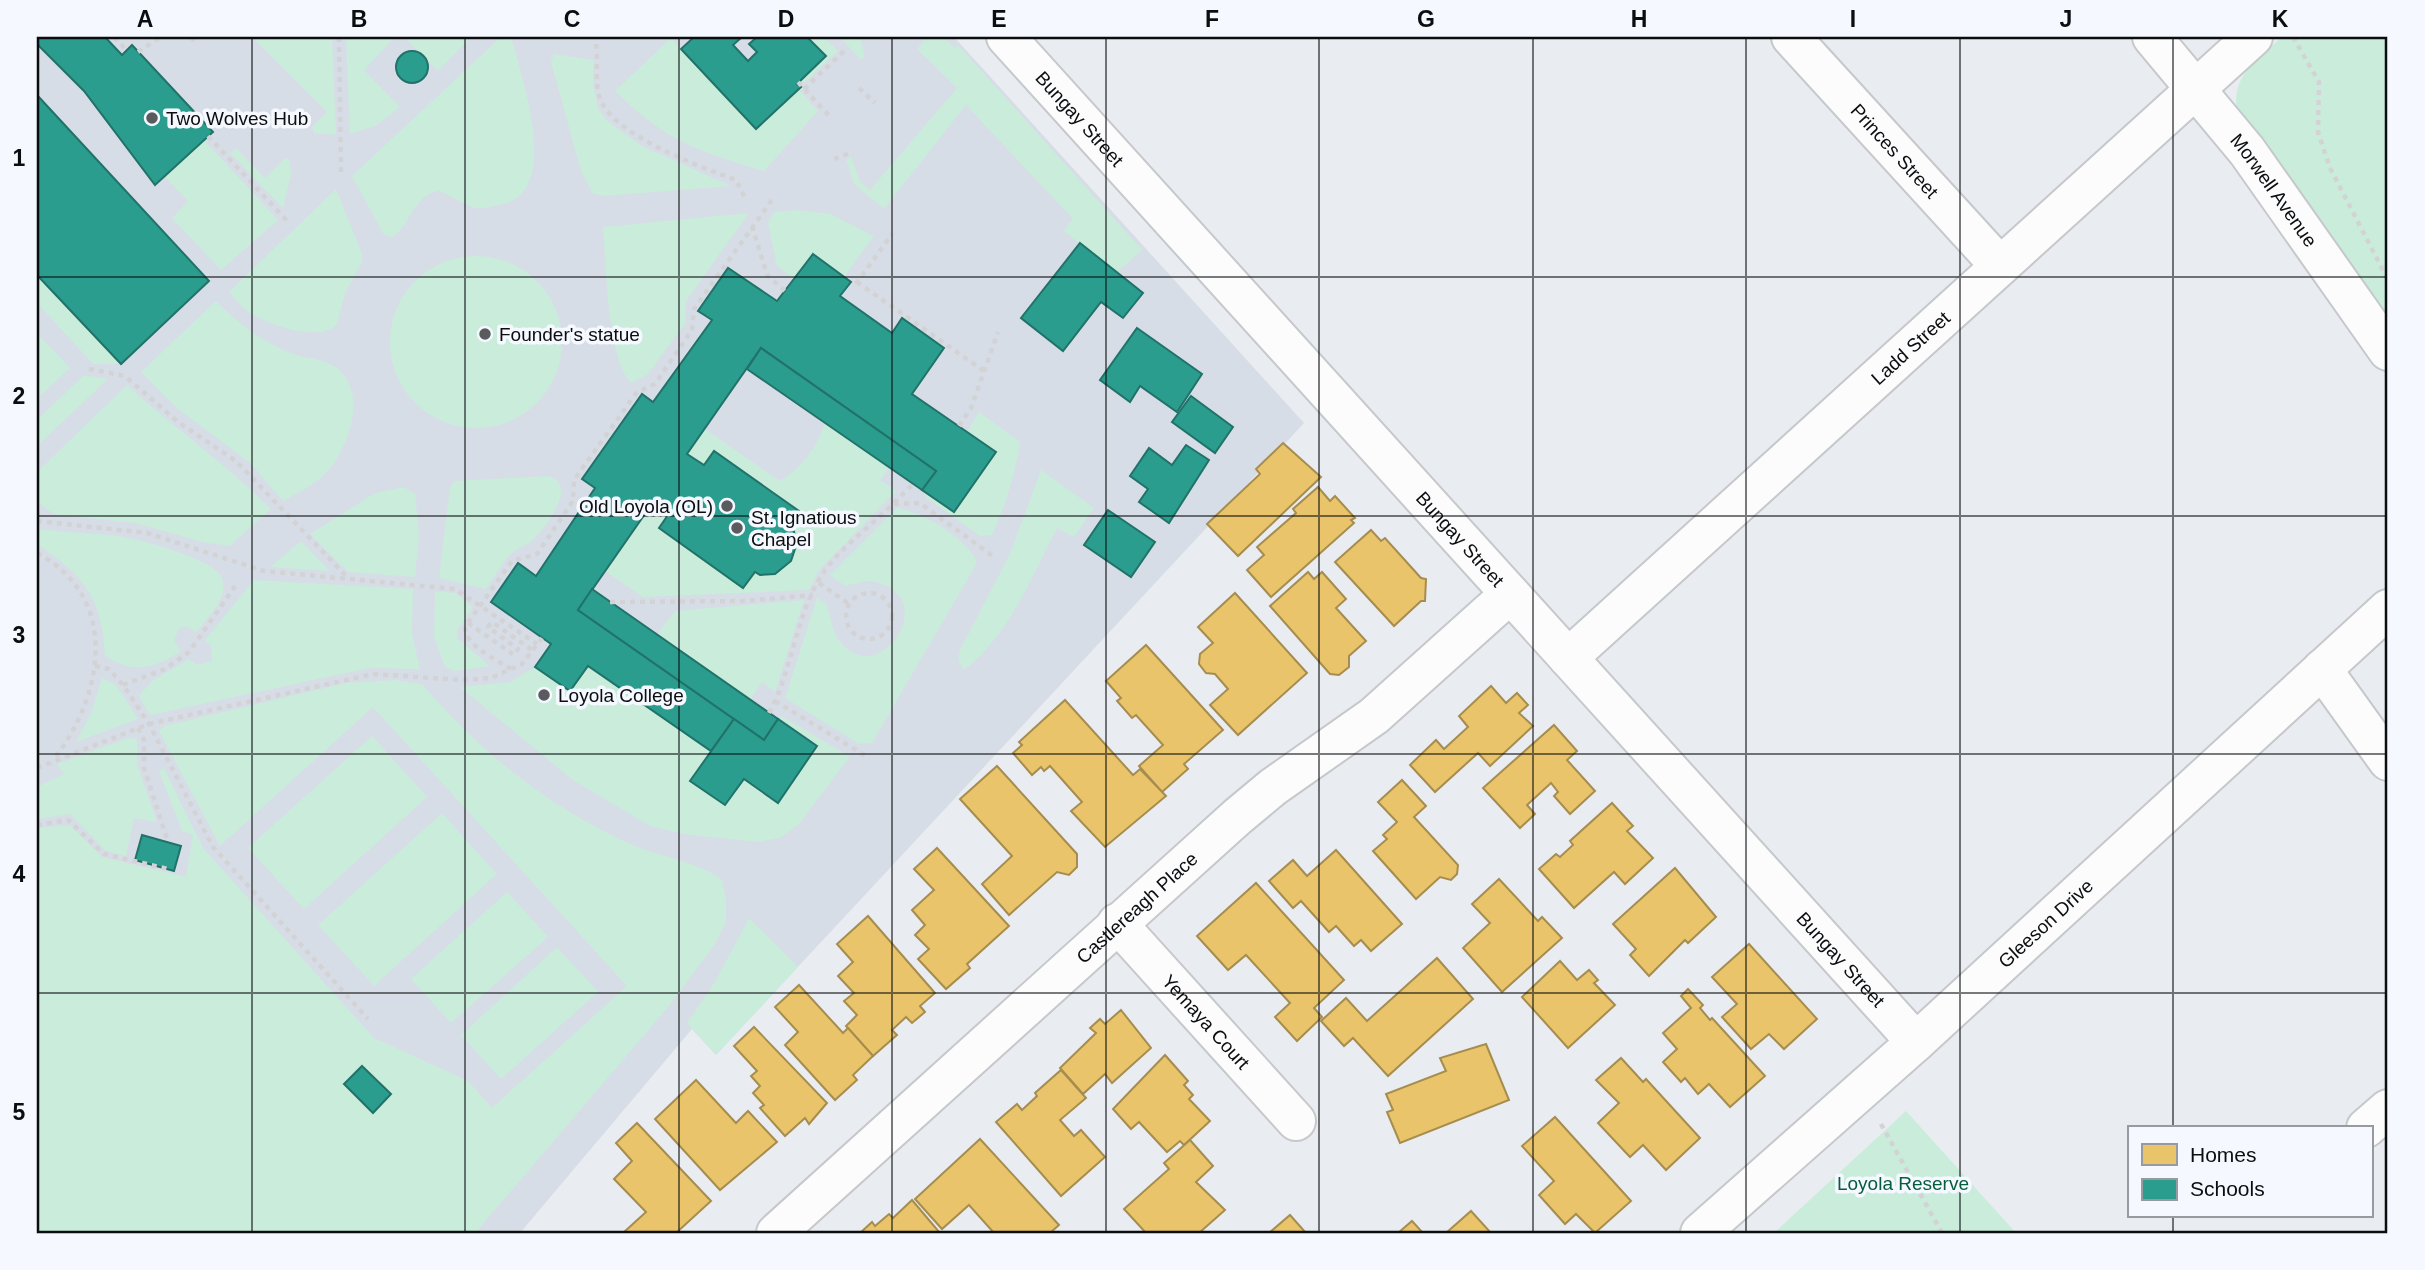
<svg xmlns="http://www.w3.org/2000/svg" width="2425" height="1270" font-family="Helvetica,sans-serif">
<rect width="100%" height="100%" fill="#e9ecf0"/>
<path fill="#d7dde6" d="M37,37H954L1304,423L716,1055L692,1029L520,1233H37Z"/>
<g fill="#c9ecdb">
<path d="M252,37H332L336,135L314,133L312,127L327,112Z"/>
<path d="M346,37H395L364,70L400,107L377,125L350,134Z"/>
<path d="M404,37H471L438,71Z"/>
<path d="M501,37H511C521,75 562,190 503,204C495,206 480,210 472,207C460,202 450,195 438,190C412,198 412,222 393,237L384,235L352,176Z"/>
<path d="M807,37H824L838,51L804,83L801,80L826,57Z"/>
<path d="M840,37H860L865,58L860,59Z"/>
<path d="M927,37H944L955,48L958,45L1142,250L1117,272L1064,231L1073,219L966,105L884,209L854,184L846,159L851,157L860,182L870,190L957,88L917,49Z"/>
<path d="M2282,37H2386L2388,39V326L2237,110C2231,75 2259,58 2282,37Z"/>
<path d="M671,38L756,128L798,89L818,111L764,171C695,150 668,142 615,91Z"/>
<path d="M554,54L593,60V85L598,108L607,121L642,146L731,186L602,196L592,193L581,171L551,62Z"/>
<path d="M204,140L278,220L221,270L172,218L188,201L164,176Z"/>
<path d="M236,148L265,178L284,159L289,158L291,174L283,208L230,153Z"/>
<path d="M336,189L362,254V262L345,293L337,324C321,343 266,325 249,312C241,307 236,299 229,292Z"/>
<path d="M796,210L830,214L874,236L844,277L794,279L777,266L768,223L774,212Z"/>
<path d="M749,213L686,301L685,324L647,375L631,383C607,360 606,261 603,227Z"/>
<circle cx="476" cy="342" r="86"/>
<path d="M37,275L121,364H93L37,303Z"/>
<path d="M216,301C240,325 264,344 296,355C310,359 324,359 337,368C369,393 348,451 324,475C312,486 297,493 283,501L250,463L178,409L141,372Z"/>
<path d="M37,333L70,368L37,399Z"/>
<path d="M84,375L108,379L37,446V420Z"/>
<path d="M127,385C175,429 226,464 271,509L230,546L202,542L135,523L53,514L37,501V472Z"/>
<path d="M979,412L1020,442C1015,475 1006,504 992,535L980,536L927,498L922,490L954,512L996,452L967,432Z"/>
<path d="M825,422L889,468L880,480L896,491L819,570L809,590L643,597L605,571L654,501L670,512L659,529L743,588L755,572C773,584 794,563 796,545C797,540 794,533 793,528L788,525L799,510L714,451L704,465L687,454L705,429L780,481C804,466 816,449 825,422Z"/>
<path d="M1041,470L1094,508L1074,537L1057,528C1031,577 1009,636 964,670L958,660L960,650L1010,554Z"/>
<path d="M549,476C578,486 547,524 535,538C528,545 519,547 512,553C502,562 494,578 486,589L439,578L450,488L454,481Z"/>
<path d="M404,487L415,494L419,535L415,577L348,572L310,534L375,493Z"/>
<path d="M897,508C921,511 969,539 977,563L872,743L859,744L785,698L817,598L826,603C831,614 831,629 838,639C877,694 943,599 876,582C865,579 856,585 844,585L830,575Z"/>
<path d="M40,529C72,534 107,532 138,540C154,544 214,561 221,576C231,596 208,618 196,632L186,626L179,629L174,640L181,651C157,668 130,675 105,655C102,595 83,576 37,544Z"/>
<path d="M301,541L330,571L270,567Z"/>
<path d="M254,580L413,589L412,633L420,669L369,668L150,715L139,696L152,681L189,659L197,665L212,661L211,646L205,640Z"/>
<path d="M435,591L455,593L473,607L457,630V638L490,666L455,671L445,667L434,636Z"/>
<path d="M804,600L775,692L762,682L750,700L657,635L675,611Z"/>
<path d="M588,666L711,751L725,805L744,779L778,803L817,747L778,719L782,716L850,757L798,825L780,838L756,842L684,834L650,826L573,780L460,687L510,682L535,667L570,691Z"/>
<path d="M102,678L116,685L138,719L76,742L92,711Z"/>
<path d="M395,680L422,684C479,751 552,810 633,845C663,858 696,861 722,880L726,899V922L715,944L669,1006L475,1233H37V828L70,825L102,857L186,877L193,835L182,831L159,771L164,768L203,848L374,1038L468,1081L492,1108L627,986L373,707L220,846L159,731L164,726L346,683Z"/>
<path d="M372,736L427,797L304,909L248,848Z"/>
<path d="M128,738L137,739V764L157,822L134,818L126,856L106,851L70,814L37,819V787L64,774L57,764Z"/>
<path d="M442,813L497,874L374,986L318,925Z"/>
<path d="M507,892L548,937L451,1023L411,979Z"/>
<path d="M749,918L798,967L716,1055L687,1023L715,982Z"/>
<path d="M557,947L598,992L501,1079L461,1035Z"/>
<path d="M1906,1111L2016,1233H1774Z"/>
</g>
<g fill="#e9c46a" stroke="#a68d4f" stroke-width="2">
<path d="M1283,443L1321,477L1238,556L1207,524L1260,474L1256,469Z"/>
<path d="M1318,487L1330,501L1335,496L1355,518L1351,520L1354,523L1271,597L1247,570L1264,555L1257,547L1296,513L1293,509Z"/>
<path d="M1371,530L1381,541L1385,538L1421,578L1426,579L1425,601H1421L1394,626L1335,562Z"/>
<path d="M1308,572L1314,579L1322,572L1346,599L1336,608L1366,641L1349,656V667L1339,675L1330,674L1270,606Z"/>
<path d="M1235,593L1307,673L1238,735L1210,705L1228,689L1215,674L1206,673L1199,664L1200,654L1213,643L1198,627Z"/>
<path d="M1146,645L1223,730L1184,764L1188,769L1162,792L1139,766L1163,745L1136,715L1132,718L1117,701L1121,698L1106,681Z"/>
<path d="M1491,686L1506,703L1517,693L1528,705L1519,713L1533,726L1490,766L1478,753L1435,792L1410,765L1436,740L1444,749L1468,727L1459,716Z"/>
<path d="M1065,700L1133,775L1140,769L1166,796L1105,847L1071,811L1082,802L1050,766L1044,771L1041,767L1032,775L1013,753L1022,745L1019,742Z"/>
<path d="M1554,725L1577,751L1567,760L1595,791L1570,814L1554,796L1558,792L1551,783L1527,805L1535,814L1520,828L1483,788Z"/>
<path d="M997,766L1077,854V867L1069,875L1057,872L1009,915L982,884L1012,856L960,799Z"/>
<path d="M1402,780L1426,806L1414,817L1458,865L1457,874L1451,880L1440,877L1416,899L1373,851L1387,839L1383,835L1397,822L1378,802Z"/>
<path d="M1612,803L1633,826L1627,831L1653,858L1625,884L1614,872L1574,908L1539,869L1556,854L1560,857L1573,845L1570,841Z"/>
<path d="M937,848L1009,926L967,964L970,968L946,989L918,959L929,949L915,935L925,925L912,910L934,890L914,869Z"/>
<path d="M1336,850L1402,924L1371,951L1361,940L1354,946L1336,926L1329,932L1301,901L1293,908L1269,881L1293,860L1307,876Z"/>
<path d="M1675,868L1716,917L1688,943L1685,940L1649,976L1630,955L1636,949L1613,924Z"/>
<path d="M1499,879L1538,921L1542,917L1562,938L1502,992L1463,948L1490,923L1472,904Z"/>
<path d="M1256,883L1344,980L1314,1008L1322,1017L1297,1041L1275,1017L1290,1003L1246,955L1228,970L1197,936Z"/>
<path d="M868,916L935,993L920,1006L925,1012L912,1023L906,1017L892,1030L897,1035L873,1056L846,1026L857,1015L844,1001L854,993L838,976L853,962L837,944Z"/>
<path d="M1749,944L1817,1019L1784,1049L1769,1034L1751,1049L1722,1017L1737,1004L1712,977Z"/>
<path d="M1437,958L1473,999L1388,1076L1353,1038L1344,1046L1321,1021L1346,998L1367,1021Z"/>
<path d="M1560,961L1577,980L1589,970L1598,980L1594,983L1615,1005L1568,1048L1522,997Z"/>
<path d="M799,985L843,1033L848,1028L873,1056L853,1075L857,1080L835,1100L785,1045L798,1032L775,1007Z"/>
<path d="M1688,989L1703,1005L1700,1008L1710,1020L1712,1018L1765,1076L1730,1107L1709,1084L1698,1094L1685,1078L1681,1082L1663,1062L1677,1049L1663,1033L1691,1008L1681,996Z"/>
<path d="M1121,1010L1151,1048L1112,1083L1105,1074L1083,1094L1060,1068L1096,1033L1090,1028L1100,1019L1105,1024Z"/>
<path d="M754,1027L827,1103L809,1124L805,1118L785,1136L760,1108L764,1105L753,1093L760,1086L751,1076L757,1071L734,1046Z"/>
<path d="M1486,1044L1509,1100L1400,1143L1387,1112L1393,1110L1386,1094L1446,1071L1440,1058Z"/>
<path d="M1165,1055L1188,1081L1184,1085L1193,1095L1189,1099L1210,1121L1184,1145L1180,1141L1167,1152L1139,1122L1131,1129L1113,1109Z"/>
<path d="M1621,1058L1643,1082L1646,1079L1700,1138L1666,1170L1643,1145L1630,1157L1598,1123L1619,1103L1596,1080Z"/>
<path d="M1061,1070L1086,1098L1060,1120L1074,1136L1081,1130L1105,1157L1061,1196L996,1122L1017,1104L1022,1110L1037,1096L1035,1093Z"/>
<path d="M696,1080L736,1123L748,1111L777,1142L720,1190L655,1119Z"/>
<path d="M1555,1117L1631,1201L1595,1233L1576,1214L1565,1224L1539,1195L1554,1181L1522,1146Z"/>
<path d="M637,1123L711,1201L676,1233H623L646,1212L614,1179L632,1161L616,1143Z"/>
<path d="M980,1139L1059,1225L1050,1233H994L969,1205L942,1229L915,1199Z"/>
<path d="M1190,1140L1213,1166L1196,1182L1225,1210L1199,1233H1146L1124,1209L1169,1169L1164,1163Z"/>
<path d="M912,1200L940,1233H860L872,1222L875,1226L889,1214L893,1218Z"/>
<path d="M1471,1211L1491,1233H1446Z"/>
<path d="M1290,1215L1306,1233H1269Z"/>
<path d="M1412,1221L1423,1233H1398Z"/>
</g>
<g fill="#2a9d8f" stroke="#217269" stroke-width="2">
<path d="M37,37H105L122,55L132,45L213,132L155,185L84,91L37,44Z"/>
<path d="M694,37H742L733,45L748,61L757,52L749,44L757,37H807L826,56L797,84L801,87L756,129L681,49Z"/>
<circle cx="412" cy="67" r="16"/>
<path d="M37,95L209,281L121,364L37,275Z"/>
<path d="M1080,243L1143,293L1123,318L1101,302L1063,351L1021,318Z"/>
<path d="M813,254L851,282L840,296L892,333L902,318L944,348L912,394L996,452L954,512L922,490L936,471L761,348L687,454L704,465L714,451L799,511L788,525L793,528L797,543L791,561L775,574L760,575L755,572L743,588L659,528L670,512L654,501L578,610L734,719L711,751L588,666L570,691L535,667L551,644L491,602L518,563L536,576L595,488L582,479L642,394L653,402L712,320L698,311L728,268L777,301Z"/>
<path d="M1137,328L1202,374L1177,412L1140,386L1130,402L1100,380Z"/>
<path d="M761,348L936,471L922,490L747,369Z"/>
<path d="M1191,396L1233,427L1215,453L1172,422Z"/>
<path d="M1186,445L1209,460L1169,523L1139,502L1148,489L1130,476L1149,448L1172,465Z"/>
<path d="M1108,510L1155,542L1131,577L1084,545Z"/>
<path d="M592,589L778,719L764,740L578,610Z"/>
<path d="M734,719L764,740L778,719L817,746L778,803L744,779L725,805L690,781Z"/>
<path d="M142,835L181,846L174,871L135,860Z"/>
<path d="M362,1066L391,1094L373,1113L344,1084Z"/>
</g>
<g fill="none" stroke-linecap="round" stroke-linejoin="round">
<defs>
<g id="minor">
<path id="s1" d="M1006,37L1916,1042"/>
<path id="s2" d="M1791,37L2000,266"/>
<path id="s3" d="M2152,37L2247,151L2388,351"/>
<path id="s4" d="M1568,658L2253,37"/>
<path d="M2322,669L2388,761"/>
<path id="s5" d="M1117,923L1296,1121"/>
<path d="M2366,1128L2388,1109"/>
<path id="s6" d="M776,1233L1237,817L1273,787L1374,716L1510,594"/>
<path id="s7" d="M1700,1233L1916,1042L2388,609"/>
</g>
</defs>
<use href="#minor" stroke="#c6c8cb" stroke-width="42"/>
<g stroke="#d3d3d5" stroke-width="4.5" stroke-dasharray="5 5" stroke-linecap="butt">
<path d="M114,37L127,51"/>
<path d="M191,37L194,41"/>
<path d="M339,37L341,174"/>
<path d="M2293,37L2319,82L2318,132L2330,168L2388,280"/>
<path d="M596,44C599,62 593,88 602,103C622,139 699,166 736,180L745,198"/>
<path d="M138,52L160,37"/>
<path d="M798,82L832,119"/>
<path d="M859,88L875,103"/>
<path d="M804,89L844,51"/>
<path d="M208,136L289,223"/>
<path d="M834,159L850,153"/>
<path d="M752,226L767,275L785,291"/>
<path d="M857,282L984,371"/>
<path d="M856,284L892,234"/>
<path d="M89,369L125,376L178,422L236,461L348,578"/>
<path d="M959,426L971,408L998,332"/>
<path d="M894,503L913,484"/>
<path d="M37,521L147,533L264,571L455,589L537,644"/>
<path d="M37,553C121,598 104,696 53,760"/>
<path d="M819,583L849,604"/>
<circle cx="869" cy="616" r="23"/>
<path d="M610,602L744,601L813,595"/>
<path d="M468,623L514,655L518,649L488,627L492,622L532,650"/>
<path d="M95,666L109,669L123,685L149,724L213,847L368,1019"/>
<path d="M511,669C497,660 464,645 465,627L512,561L537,554L573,501L574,480L637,392L655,384L692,330L694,309L774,197"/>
<path d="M123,685L165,669L189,652L236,585"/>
<path d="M775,701L866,756"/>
<path d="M769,713C793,670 796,612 824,572C841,547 871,526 893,504L920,503L994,557"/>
<path d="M138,728L144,740V768L168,842"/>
<path d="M37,768L149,724L373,674L462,680L491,678L522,664L542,638"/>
<path d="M37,825L68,820L104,854L168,869"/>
<path d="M1881,1124L1942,1233"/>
</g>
<use href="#minor" stroke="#fcfcfd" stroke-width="38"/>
</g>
<path fill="none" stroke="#0b0d0f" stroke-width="2" stroke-opacity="0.55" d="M252,37V1233M465,37V1233M679,37V1233M892,37V1233M1106,37V1233M1319,37V1233M1533,37V1233M1746,37V1233M1960,37V1233M2173,37V1128M37,277H2388M37,516H2388M37,754H2388M37,993H2388M2173,1216V1233"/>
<g fill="#595b5e" stroke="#f5f9ff" stroke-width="2.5">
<circle cx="152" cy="118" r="7"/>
<circle cx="485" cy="334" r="7"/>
<circle cx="727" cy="506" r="7"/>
<circle cx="737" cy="528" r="7"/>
<circle cx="544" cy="695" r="7"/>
</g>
<g text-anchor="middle" stroke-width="7" stroke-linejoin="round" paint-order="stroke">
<g font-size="19" fill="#0b0d0f" stroke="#f5f9ff" text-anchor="start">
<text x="166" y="125">Two Wolves Hub</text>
<text x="499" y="341">Founder's statue</text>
<text x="713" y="513" text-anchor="end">Old Loyola (OL)</text>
<text x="751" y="524">St. Ignatious<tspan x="751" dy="22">Chapel</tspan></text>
<text x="558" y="702">Loyola College</text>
</g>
<g font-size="19" fill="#0b0d0f" stroke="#f5f9ff">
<text dy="7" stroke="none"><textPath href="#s1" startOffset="110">Bungay Street</textPath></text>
<text dy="7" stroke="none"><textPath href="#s2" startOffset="154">Princes Street</textPath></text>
<text dy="7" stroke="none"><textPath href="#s3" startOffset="196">Morwell Avenue</textPath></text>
<text dy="7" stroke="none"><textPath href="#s4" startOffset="462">Ladd Street</textPath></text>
<text dy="7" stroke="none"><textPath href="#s1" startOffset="677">Bungay Street</textPath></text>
<text dy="7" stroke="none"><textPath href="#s6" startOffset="486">Castlereagh Place</textPath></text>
<text dy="7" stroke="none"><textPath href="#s7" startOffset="464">Gleeson Drive</textPath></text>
<text dy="7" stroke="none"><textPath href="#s1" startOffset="1244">Bungay Street</textPath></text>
<text dy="7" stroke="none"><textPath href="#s5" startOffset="133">Yemaya Court</textPath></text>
</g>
<g font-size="19" fill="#065d3b" stroke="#f5f9ff">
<text x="1903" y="1190">Loyola Reserve</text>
</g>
</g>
<rect width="2425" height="1270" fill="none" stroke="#f5f9ff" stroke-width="77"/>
<rect x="2128" y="1126" width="245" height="91" fill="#f5f9ff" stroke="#979b9f" stroke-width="2"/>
<rect x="2142" y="1144" width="35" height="21" fill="#e9c46a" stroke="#979b9f" stroke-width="2"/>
<text x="2190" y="1162" font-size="21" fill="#0b0d0f">Homes</text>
<rect x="2142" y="1179" width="35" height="21" fill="#2a9d8f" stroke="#979b9f" stroke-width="2"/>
<text x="2190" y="1196" font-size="21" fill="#0b0d0f">Schools</text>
<rect x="38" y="38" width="2348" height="1194" fill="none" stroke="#0b0d0f" stroke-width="2.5"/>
<g font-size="23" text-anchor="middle" font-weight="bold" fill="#0b0d0f">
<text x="145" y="27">A</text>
<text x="359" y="27">B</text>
<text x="572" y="27">C</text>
<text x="786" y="27">D</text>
<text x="999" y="27">E</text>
<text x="1212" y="27">F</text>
<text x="1426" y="27">G</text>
<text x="1639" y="27">H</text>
<text x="1853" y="27">I</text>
<text x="2066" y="27">J</text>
<text x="2280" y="27">K</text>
<text x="19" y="166">1</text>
<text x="19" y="404">2</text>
<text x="19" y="643">3</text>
<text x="19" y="882">4</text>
<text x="19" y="1120">5</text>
</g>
</svg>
